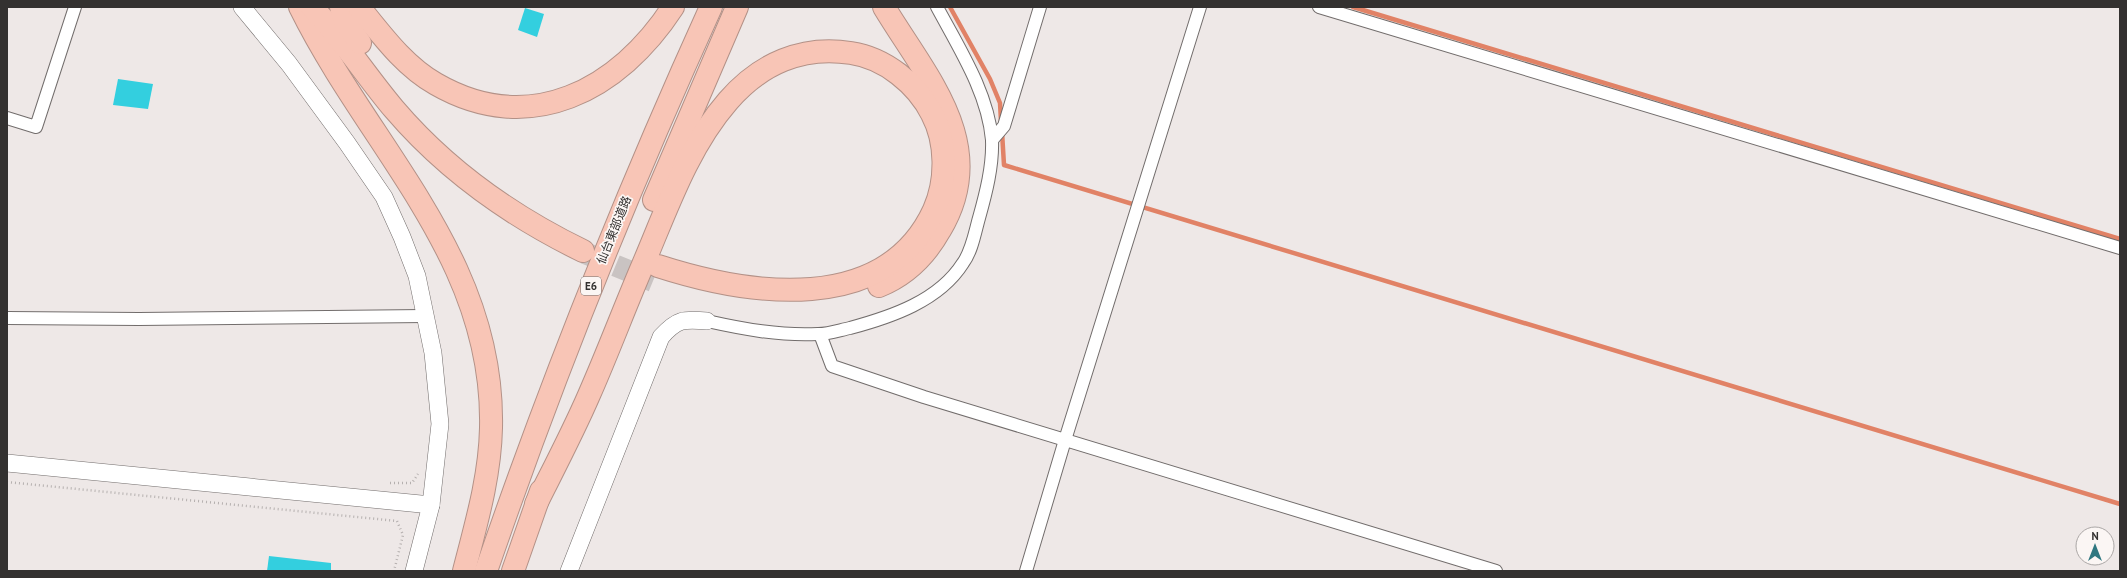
<svg xmlns="http://www.w3.org/2000/svg" width="2127" height="578" font-family="'PT Sans','Noto Sans JP',sans-serif">
<rect width="100%" height="100%" fill="#eee8e7"/>
<g fill="none" stroke-linecap="round" stroke-linejoin="round">
<g stroke="#e18266" stroke-width="4.5">
<path d="M950,7L990,79L1000,103L1001,121"/>
<path d="M1353,7L2120,239"/>
<path d="M1002,132L1004,165L2120,504"/>
</g>
</g>
<g fill="#33cfdf">
<path d="M525,8L544,14L537,37L518,30Z"/>
<path d="M118,79L153,84L148,109L113,105Z"/>
<path d="M269,556L331,563V571H267Z"/>
</g>
<g fill="none" stroke-linecap="round" stroke-linejoin="round">
<path stroke="#c9c3c2" stroke-width="22" stroke-dasharray="22 11" stroke-linecap="butt" d="M585,253L653,281"/>
<defs>
<g id="street">
<path d="M1319,7L2120,248"/>
<path d="M7,118L36,127L75,7"/>
<path d="M992,140L1004,126L1040,7"/>
<path d="M7,318L139,319L425,316"/>
<path d="M707,321C743,329 780,336 818,334C829,334 840,330 850,328C891,317 939,301 963,263C972,251 975,232 979,218C986,193 993,166 992,140C988,93 959,48 937,7"/>
<path d="M820,334L832,366L924,397L1496,571"/>
<path d="M1026,571L1065,440L1200,7"/>
</g>
<g id="secondary">
<path d="M242,7L289,64L347,143L384,197L402,237L417,276L433,353L440,424L431,505L414,571"/>
<path d="M7,463L431,505"/>
<path d="M569,571L661,337C677,319 683,319 707,321"/>
</g>
<g id="highway">
<path d="M300,7C370,149 495,258 491,428C490,477 476,524 464,571"/>
<path d="M312,7C343,39 366,76 394,109C446,170 511,216 583,251"/>
<path d="M341,7L345,21L360,43"/>
<path d="M359,7C381,34 404,66 436,84C530,138 619,90 673,7"/>
<path d="M654,200L737,7"/>
<path d="M879,286C906,275 926,255 940,230C991,145 926,77 884,7"/>
<path d="M536,504C554,468 573,432 589,395C608,352 624,309 642,267C666,211 687,148 728,101C760,64 802,45 851,53C885,58 917,84 932,114C947,142 947,181 934,210C885,317 748,295 658,266"/>
<path d="M486,571C552,379 627,192 711,7"/>
<path d="M513,571L541,491"/>
</g>
</defs>
<use href="#street" stroke="#726d6c" stroke-width="14"/>
<use href="#secondary" stroke="#726d6c" stroke-width="18"/>
<use href="#highway" stroke="#b39187" stroke-width="24"/>
<g stroke="#b5b0af" stroke-width="2.5" stroke-dasharray="1 3" stroke-linecap="butt">
<path d="M7,482L397,521L403,535L394,571"/>
<path d="M390,483H412L418,474"/>
</g>
<use href="#street" stroke="#fff" stroke-width="12"/>
<use href="#secondary" stroke="#fff" stroke-width="17"/>
<use href="#highway" stroke="#f8c5b6" stroke-width="22"/>
</g>
<g text-anchor="middle" stroke-width="3.5" stroke-linejoin="round" paint-order="stroke">
<rect fill="#fbf6f4" stroke="#6f6c6b" stroke-width="1" x="581" y="277" width="20" height="18" rx="3"/>
<g font-size="11" font-weight="bold" fill="#333130">
<text x="591" y="290">E6</text>
</g>
<g font-size="12" fill="#333130" stroke="#fbf6f4">
<text transform="translate(614 230) rotate(-68)" y="4">仙台東部道路</text>
</g>
</g>
<rect width="2127" height="578" fill="none" stroke="#333130" stroke-width="16"/>
<g transform="translate(2095 546)"><circle r="19" fill="#fbf6f4" stroke="#aba7a6"/>
<path d="M0-3L7 15L0 10L-7 15Z" fill="#2f7780"/>
<text y="-6" font-size="11" font-weight="bold" text-anchor="middle" fill="#333130">N</text>
</g>
</svg>
